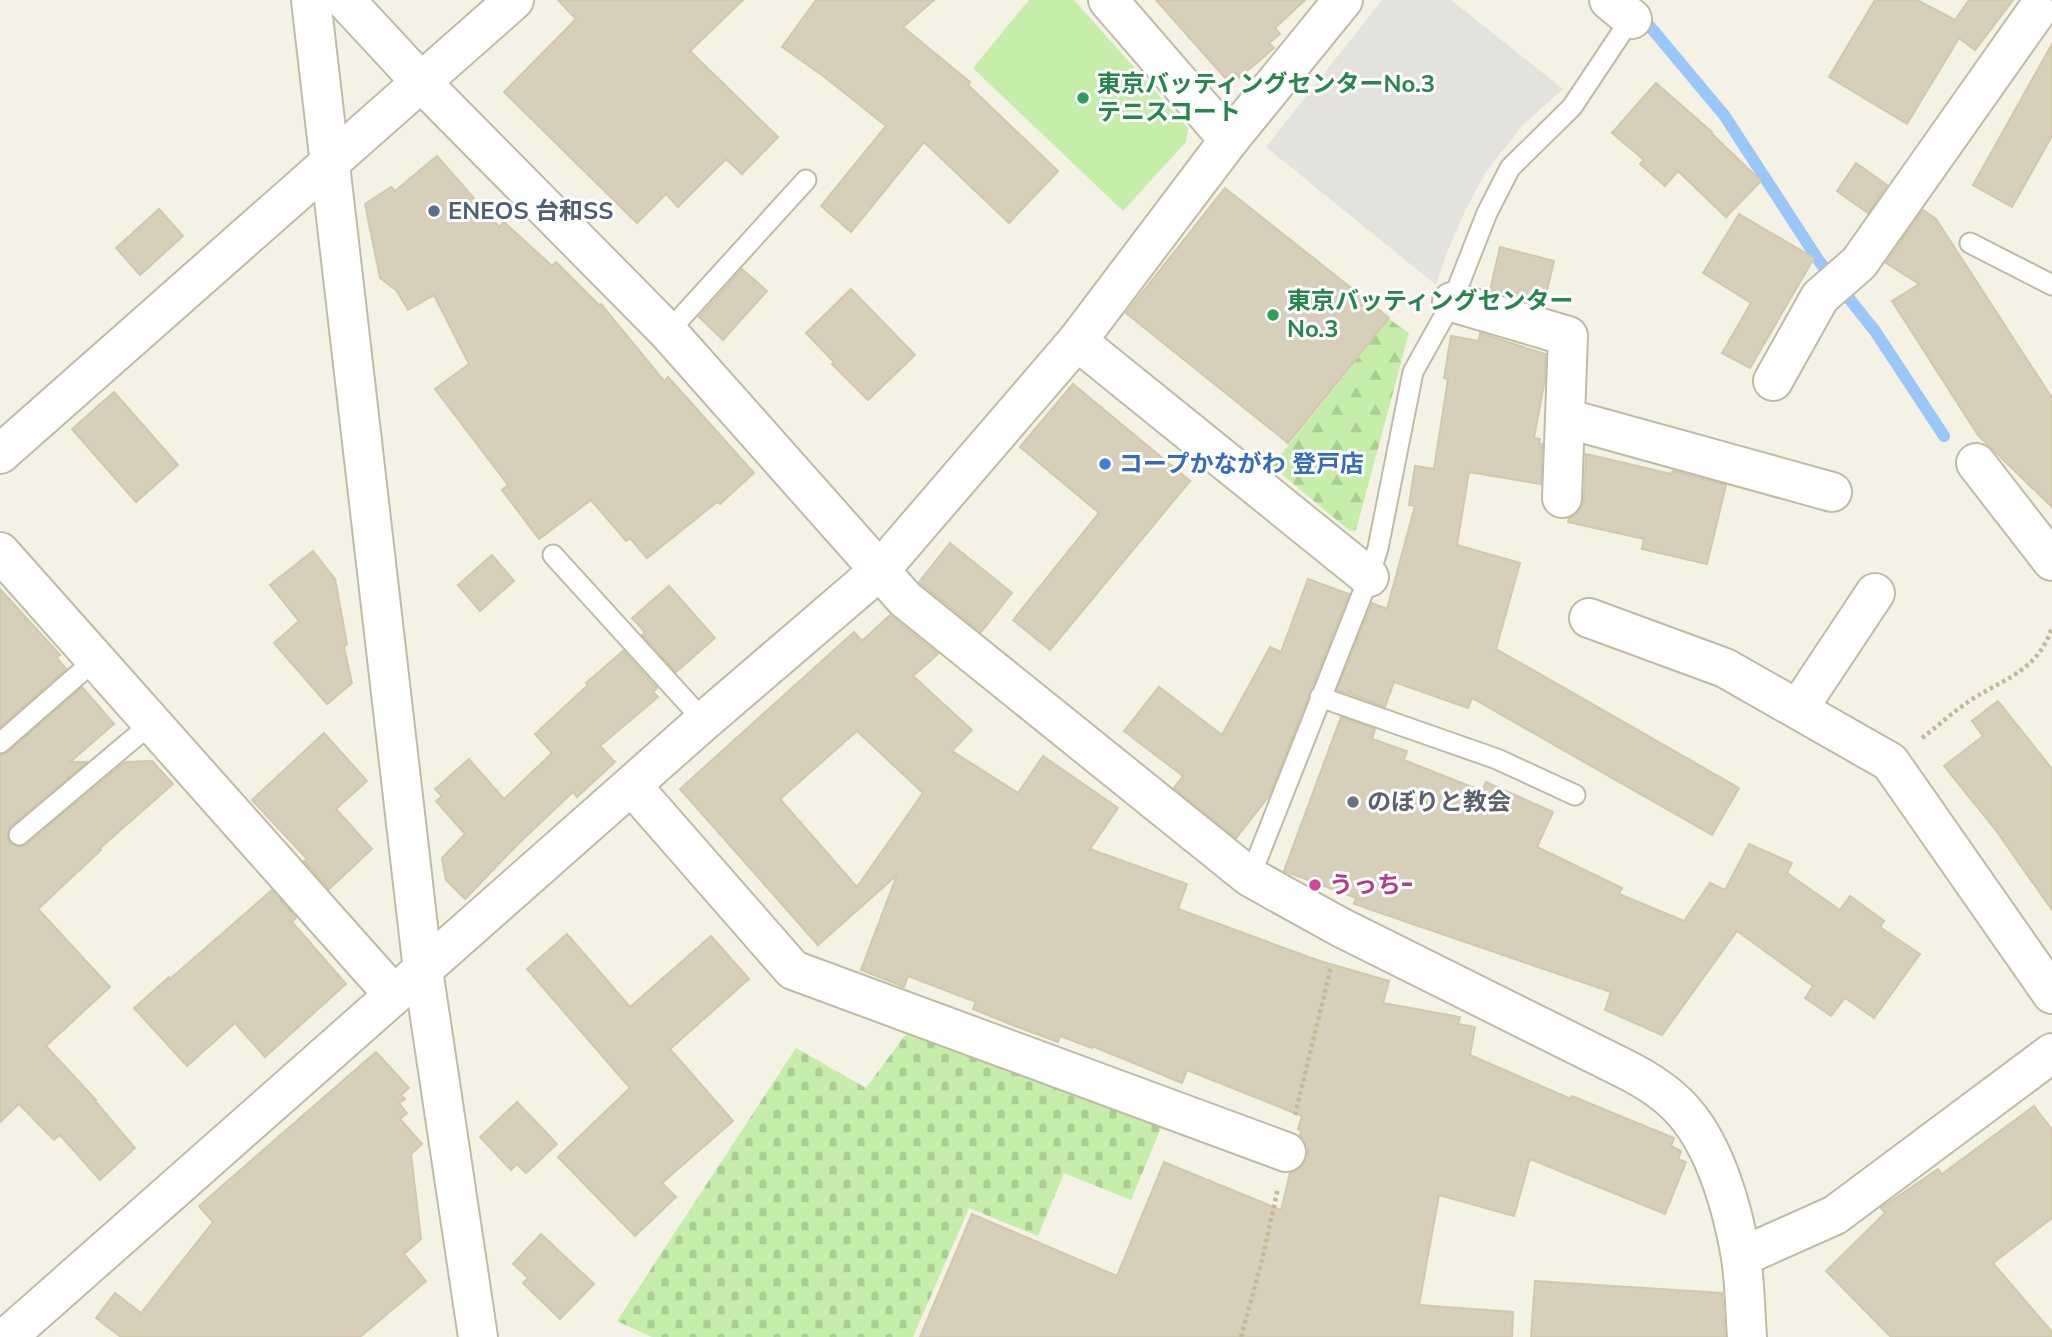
<svg xmlns="http://www.w3.org/2000/svg" width="2052" height="1337" font-family="'Nunito Sans','Noto Sans JP',sans-serif">
<defs>
<pattern id="forest-firs" width="22" height="20" patternUnits="userSpaceOnUse" patternTransform="scale(1.75)"><rect width="22" height="20" fill="#c6eda9"/><path d="M5 1l3.5 6h-7zM16 11l3.5 6h-7z" fill="#abcc92"/></pattern>
<pattern id="cemetery-stones" width="16" height="16" patternUnits="userSpaceOnUse" patternTransform="scale(1.75)"><rect width="16" height="16" fill="#c6eda9"/><path d="M2 7V4a2 2 0 0 1 4 0v3zM10 15v-3a2 2 0 0 1 4 0v3z" fill="#abcc92"/></pattern>
</defs>
<rect width="100%" height="100%" fill="#f4f1e5"/>
<path fill="url(#forest-firs)" d="M1389,319L1409,333L1356,530L1350,531L1272,466Z"/>
<path fill="url(#cemetery-stones)" d="M909,1030L1163,1123L1131,1200L1064,1173L1038,1236L969,1208L913,1337H652L617,1321L796,1048L866,1088Z"/>
<path fill="#c6eda9" d="M1029,0H1074L1188,128L1186,142L1123,211L973,68Z"/>
<path fill="#e4e2dd" d="M1382,0H1451L1563,89L1522,126L1486,172L1466,209L1447,252L1436,285L1266,147Z"/>
<g fill="none" stroke-linecap="round" stroke-linejoin="round">
<path stroke="#9ac6f8" stroke-width="12" d="M1642,17L1724,115L1819,261L1875,331L1944,436"/>
</g>
<g fill="#d7cfb9" stroke="#d2c8ab" stroke-width="2" fill-rule="evenodd">
<path d="M558,0H743L690,51L778,137L742,174L726,159L678,207L666,194L637,223L504,92L576,19Z"/>
<path d="M816,0H934L903,27L970,82L968,85L1058,171L1009,223L924,142L851,232L821,206L886,126L822,75L782,47Z"/>
<path d="M1156,0H1305L1275,28L1280,34L1269,43L1274,48L1239,78L1235,73L1227,80Z"/>
<path d="M1875,0H1917L1955,20L1969,0H2013L1975,50L1959,38L1907,124L1829,77Z"/>
<path d="M2052,44V136L2012,207L1973,185Z"/>
<path d="M1656,83L1712,132L1711,133L1761,181L1726,217L1678,171L1665,186L1640,164L1644,160L1612,133Z"/>
<path d="M437,156L499,227L504,222L552,266L556,262L599,305L601,304L664,381L668,377L754,473L720,504L717,502L647,558L630,538L626,541L591,500L539,539L502,490L508,485L435,389L469,364L434,295L408,310L396,290L380,278L365,204L391,187L395,191Z"/>
<path d="M1856,163L1887,185L1868,213L1837,191Z"/>
<path d="M1225,188L1389,318L1288,443L1126,313Z"/>
<path d="M159,209L183,236L140,275L116,248Z"/>
<path d="M1923,210L1936,219L2052,398V507L1978,435L1892,301L1919,284L1886,263Z"/>
<path d="M1739,214L1814,258L1750,368L1722,353L1751,303L1703,273Z"/>
<path d="M1500,247L1554,261L1543,306L1490,290Z"/>
<path d="M742,269L767,291L723,340L699,317Z"/>
<path d="M851,289L915,355L868,400L832,364L834,362L806,333Z"/>
<path d="M1480,333L1545,354V379L1534,438L1540,439L1539,443L1542,444L1541,484L1469,472L1457,545L1520,563L1496,649L1739,788L1712,835L1472,698L1468,708L1394,682L1385,707L1350,694L1351,690L1348,694L1337,690L1372,603L1387,609L1415,506L1409,505L1415,466L1434,469L1448,379L1444,378L1451,336L1479,341Z"/>
<path d="M1073,384L1190,481L1050,650L1013,620L1099,513L1020,447Z"/>
<path d="M114,392L178,465L136,502L72,429Z"/>
<path d="M1586,454L1671,474L1673,471L1726,485L1707,564L1642,549L1644,539L1568,522L1569,518L1580,510L1584,499Z"/>
<path d="M950,543L1012,593L981,632L919,582Z"/>
<path d="M313,551L335,579L347,644L344,647L352,683L327,704L274,643L299,621L270,585Z"/>
<path d="M492,555L514,581L480,611L458,585Z"/>
<path d="M1308,579L1349,594L1269,796L1236,838L1174,788L1183,776L1124,731L1159,687L1222,735L1270,647L1281,652Z"/>
<path d="M669,586L715,638L676,672L642,635L645,632L632,618Z"/>
<path d="M0,589L60,655L57,658L66,669L0,727Z"/>
<path d="M890,615L938,654L913,676L972,730L952,751L1018,793L1043,756L1118,808L1090,849L1187,884L1178,909L1320,961L1389,981L1383,1003L1460,1017L1458,1024L1475,1027L1470,1055L1571,1099L1572,1096L1674,1138L1671,1146L1681,1151L1678,1159L1686,1162L1665,1214L1530,1159L1514,1216L1439,1195L1419,1305L1513,1312L1512,1337H920L972,1214L1117,1276L1164,1162L1281,1210L1290,1173L1300,1168L1307,1159L1308,1149L1300,1136L1301,1130L1298,1129L1302,1116L1187,1070L1182,1083L1092,1046V1048L1060,1036L1058,1042L1015,1026L973,1009L976,1002L908,976L904,987L861,970L897,875L818,945L680,789L854,632L862,641ZM857,731L923,793L857,887L780,799Z"/>
<path d="M623,651L657,688L653,692L658,697L600,746L615,762L577,797L573,792L519,843L465,899L446,880L442,858L465,834L436,801L442,796L435,789L469,759L504,799L552,753L535,734L588,685L586,683Z"/>
<path d="M82,687L114,724L70,762H87L11,826L7,836L10,843L20,847L27,844L125,762L152,761L173,784L99,849L101,850L38,909L110,987L46,1046L96,1100L95,1101L135,1148L100,1180L60,1135L54,1140L19,1104L0,1122V755L8,752Z"/>
<path d="M1998,701L2052,769V910L1995,829L1944,766L1983,736L1972,721Z"/>
<path d="M1341,717L1375,729L1372,739L1407,751L1404,760L1482,791L1486,782L1553,812L1537,847L1622,888L1619,894L1684,921L1710,883L1725,890L1749,844L1792,863L1787,873L1840,910L1850,896L1884,921L1880,927L1920,954L1874,1018L1845,998L1831,1016L1805,998L1813,986L1737,931L1662,1035L1605,1010L1611,992L1354,904L1356,898L1284,871Z"/>
<path d="M324,733L367,781L336,809L372,849L329,889L304,861L307,859L252,800Z"/>
<path d="M272,890L296,918L292,922L346,984L265,1057L235,1023L187,1066L134,1008L169,977L170,979Z"/>
<path d="M567,934L630,1007L711,936L749,979L670,1049L733,1121L662,1183L676,1197L635,1236L558,1157L630,1088L527,969Z"/>
<path d="M376,1052L409,1088L401,1095L405,1099L399,1103L407,1113L400,1119L422,1144L411,1154L421,1239L404,1254L426,1281L360,1337H121L96,1318L115,1293L141,1313L213,1222L199,1206Z"/>
<path d="M517,1102L557,1144L526,1173L517,1164L511,1170L480,1137Z"/>
<path d="M2034,1106L2052,1130V1218L1993,1263L2052,1332V1337H1891L1826,1271L1885,1213L1881,1208L1938,1169L1942,1174Z"/>
<path d="M541,1234L594,1284L560,1319L523,1283L528,1278L513,1264Z"/>
<path d="M1535,1281L1722,1293L1725,1337H1531Z"/>
</g>
<g fill="none" stroke-linecap="round" stroke-linejoin="round">
<defs>
<g id="service">
<path d="M1970,243L2052,285"/>
<path d="M668,332L806,180"/>
<path d="M553,555L704,721"/>
<path d="M1320,697L1497,759L1575,795"/>
<path d="M0,743L96,659"/>
<path d="M19,835L153,722"/>
<path d="M1250,877L1369,577L1378,548L1413,372L1452,302L1487,213L1510,168L1572,107L1634,14"/>
</g>
<g id="minor">
<path d="M345,0L421,82L668,332L905,599L1250,877L1340,927L1625,1069C1647,1080 1669,1094 1685,1113C1716,1149 1733,1210 1741,1257C1745,1283 1745,1311 1747,1337"/>
<path d="M1108,0L1229,140"/>
<path d="M1609,0L1632,19"/>
<path d="M1452,302L1568,336L1562,498"/>
<path d="M1077,341L1369,577"/>
<path d="M1773,381L1820,297L1859,263L2036,12"/>
<path d="M1565,418L1832,492"/>
<path d="M0,454L514,0"/>
<path d="M1976,463L2052,561"/>
<path d="M0,552L393,994"/>
<path d="M880,570L1077,341L1229,140L1343,0"/>
<path d="M1589,618L1725,668L1890,762L2052,994"/>
<path d="M1798,709L1875,593"/>
<path d="M632,786L793,970L1286,1152"/>
<path d="M1741,1257L1835,1215L2052,1053"/>
</g>
<g id="tertiary">
<path d="M311,0L423,970L478,1337"/>
<path d="M7,1337L704,721L880,570"/>
</g>
</defs>
<use href="#service" stroke="#c1bba6" stroke-width="23"/>
<use href="#minor" stroke="#c1bba6" stroke-width="42"/>
<use href="#tertiary" stroke="#c1bba6" stroke-width="42"/>
<g stroke="#c4b996" stroke-width="4.5" stroke-dasharray="3.5 3.5" stroke-linecap="butt">
<path d="M1922,738C1939,725 1955,710 1974,698C2008,677 2037,670 2052,628"/>
<path d="M1295,1115L1331,967"/>
<path d="M1241,1337L1261,1264L1278,1188"/>
</g>
<use href="#service" stroke="#fff" stroke-width="19"/>
<use href="#minor" stroke="#fff" stroke-width="38"/>
<use href="#tertiary" stroke="#fff" stroke-width="38"/>
</g>
<g fill="#2e9e5b" stroke="#fff" stroke-width="2.5">
<circle cx="1083" cy="98" r="7"/>
<circle cx="1273" cy="315" r="7"/>
</g>
<circle fill="#5c6f8a" stroke="#fff" stroke-width="2.5" cx="434" cy="211" r="7"/>
<circle fill="#3f7fe0" stroke="#fff" stroke-width="2.5" cx="1105" cy="464" r="7"/>
<circle fill="#6b7280" stroke="#fff" stroke-width="2.5" cx="1353" cy="802" r="7"/>
<circle fill="#d1479c" stroke="#fff" stroke-width="2.5" cx="1315" cy="885" r="7"/>
<g text-anchor="middle" stroke-width="6" stroke-linejoin="round" paint-order="stroke">
<g font-size="24" font-weight="bold" fill="#27864d" stroke="#fff" text-anchor="start">
<text x="1097" y="92">東京バッティングセンターNo.3<tspan x="1097" dy="28">テニスコート</tspan></text>
<text x="1287" y="309">東京バッティングセンター<tspan x="1287" dy="28">No.3</tspan></text>
</g>
<g font-size="24" font-weight="bold" fill="#4e5e75" stroke="#fff" text-anchor="start">
<text x="448" y="219">ENEOS 台和SS</text>
</g>
<g font-size="24" font-weight="bold" fill="#366cbe" stroke="#fff" text-anchor="start">
<text x="1119" y="472">コープかながわ 登戸店</text>
</g>
<g font-size="24" font-weight="bold" fill="#5b616d" stroke="#fff" text-anchor="start">
<text x="1367" y="810">のぼりと教会</text>
</g>
<g font-size="24" font-weight="bold" fill="#b23c85" stroke="#fff" text-anchor="start">
<text x="1329" y="893">うっちｰ</text>
</g>
</g>
</svg>
